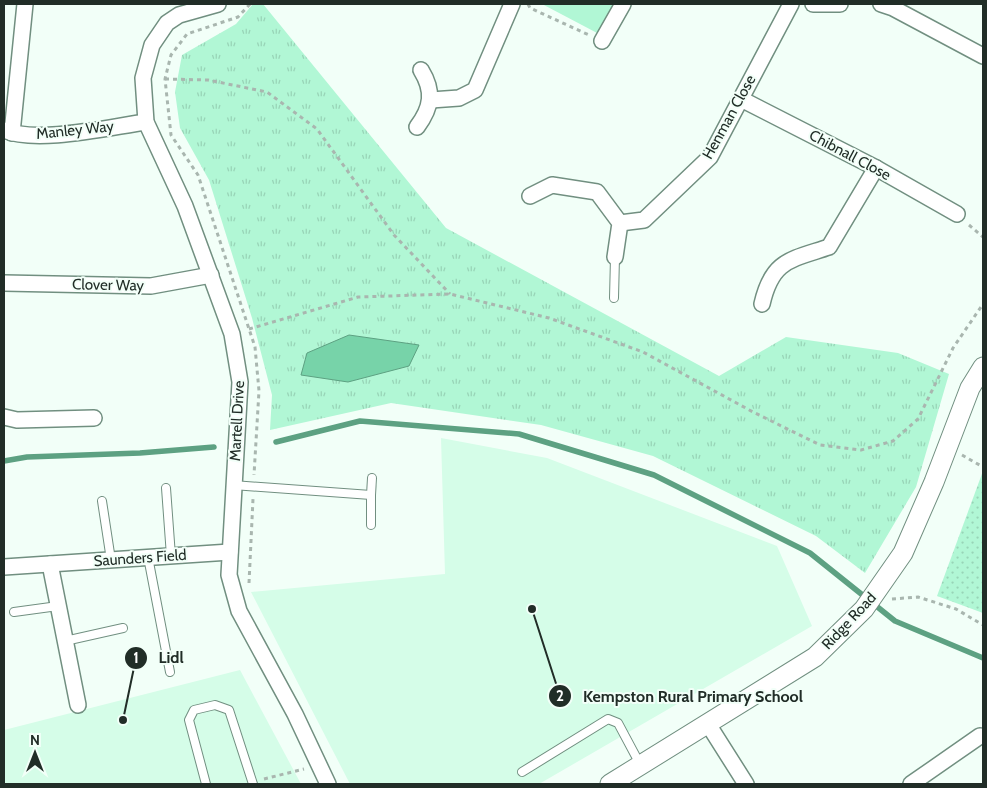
<svg xmlns="http://www.w3.org/2000/svg" width="987" height="788" font-family="Cabin,sans-serif">
<defs>
<pattern id="park-tufts" width="24" height="20" patternUnits="userSpaceOnUse" patternTransform="scale(1.25)"><rect width="24" height="20" fill="#b1f7d5"/><path d="M3 7l-1-3M5 7V3M7 7l1-3M15 17l-1-3M17 17v-4M19 17l1-3" fill="none" stroke="#98d4b7"/></pattern>
<pattern id="garden-dots" width="8" height="8" patternUnits="userSpaceOnUse" patternTransform="scale(1.25)"><rect width="8" height="8" fill="#b1f7d5"/><path d="M2 2h.1M6 6h.1" fill="none" stroke="#98d4b7" stroke-width="1.8" stroke-linecap="round"/></pattern>
</defs>
<rect width="100%" height="100%" fill="#f2fff8"/>
<g fill="#d5fde8">
<path d="M441,438L547,458L777,546L812,626L539,784H350L251,592L445,574Z"/>
<path d="M240,670L301,784H4V730Z"/>
</g>
<path fill="#b1f7d5" d="M542,4H615L599,34Z"/>
<path fill="url(#park-tufts)" d="M253,4H263L446,228L719,376L786,337L898,353L949,374L916,487L865,573L816,536L653,456L541,425L391,403L270,430L272,395L252,318L209,180L180,128L175,92L182,55L236,24Z"/>
<path fill="url(#garden-dots)" d="M983,471V613L937,596Z"/>
<path fill="#77d3a9" stroke="#5da182" d="M349,335L419,345L409,366L348,382L301,375L307,353Z"/>
<g fill="none" stroke-linecap="round" stroke-linejoin="round">
<g stroke="#5da182" stroke-width="5.5">
<path d="M276,442L360,421L519,434L654,475L810,553L895,621L983,658"/>
<path d="M4,461L27,457L140,453L214,447"/>
</g>
<defs>
<g id="service">
<path d="M614,298L615,257"/>
<path d="M233,485L371,495V525"/>
<path d="M166,488L171,556"/>
<path d="M371,495L372,478"/>
<path d="M102,501L111,560"/>
<path d="M148,557L170,672"/>
<path d="M14,612L58,606"/>
<path d="M65,641L123,628"/>
<path d="M522,772L608,719L618,723L641,766"/>
<path d="M206,784L189,720L194,710L215,705L229,710L253,784"/>
</g>
<g id="minor">
<path d="M218,4L179,15L167,23L152,45L143,78L146,122L185,206L232,334L240,382L229,575L239,611L295,714L328,784"/>
<path d="M813,4H840"/>
<path d="M881,4L893,8L983,56"/>
<path d="M602,41L623,4"/>
<path d="M741,99L876,168L957,214"/>
<path d="M431,100L459,98L475,90L512,4"/>
<path d="M417,127C432,107 434,91 421,70"/>
<path d="M4,130C37,144 109,127 146,122"/>
<path d="M12,133L25,4"/>
<path d="M530,196L552,185L597,192L620,223L615,257"/>
<path d="M620,223L644,220L710,157L791,4"/>
<path d="M4,283L151,286L211,275"/>
<path d="M762,304C772,260 790,260 829,247L876,168"/>
<path d="M4,417L17,420L94,418"/>
<path d="M50,564L78,705"/>
<path d="M4,567L230,552"/>
<path d="M708,724L746,784"/>
<path d="M911,784L980,736"/>
</g>
<path id="tertiary" d="M610,784L815,657L864,609L903,553L934,482L970,388L983,367"/>
</defs>
<use href="#service" stroke="#718f80" stroke-width="10"/>
<use href="#minor" stroke="#718f80" stroke-width="18"/>
<use href="#tertiary" stroke="#718f80" stroke-width="21"/>
<g stroke="#a9b6af" stroke-width="3" stroke-dasharray="4 4" stroke-linecap="butt">
<path d="M250,4L238,17L187,34L171,55L165,79L171,135L198,175L255,347L259,391L254,475"/>
<path d="M528,4L530,8L589,35"/>
<path d="M165,79L208,80L267,92L317,129L394,235L450,294"/>
<path d="M969,225L983,237"/>
<path d="M249,329L358,297L450,294L549,318L643,352L753,412L820,445L861,450L893,441L918,419L953,348L983,304"/>
<path d="M962,455L983,467"/>
<path d="M249,583L253,499"/>
<path d="M892,599L918,597L956,609L983,625"/>
<path d="M264,779L304,769"/>
</g>
<use href="#service" stroke="#fff" stroke-width="8"/>
<use href="#minor" stroke="#fff" stroke-width="15"/>
<use href="#tertiary" stroke="#fff" stroke-width="19"/>
</g>
<g text-anchor="middle" stroke-width="4" stroke-linejoin="round" paint-order="stroke">
<g font-size="15" fill="#212d27" stroke="#f2fff8">
<text transform="translate(729 117) rotate(-61)" y="5">Henman Close</text>
<text transform="translate(75 130) rotate(-6)" y="5">Manley Way</text>
<text transform="translate(850 155) rotate(28)" y="5">Chibnall Close</text>
<text transform="translate(108 285) rotate(1)" y="5">Clover Way</text>
<text transform="translate(237 421) rotate(-87)" y="5">Martell Drive</text>
<text transform="translate(140 558) rotate(-4)" y="5">Saunders Field</text>
<text transform="translate(849 621) rotate(-47)" y="5">Ridge Road</text>
</g>
</g>
<path fill="none" stroke="#212d27" stroke-width="2" d="M123 720L136 658M532 609L560 696"/>
<g fill="#212d27" stroke="#f2fff8" stroke-width="2">
<circle cx="123" cy="720" r="5"/>
<circle cx="532" cy="609" r="5"/>
<circle cx="136" cy="658" r="12"/>
<circle cx="560" cy="696" r="12"/>
</g>
<g font-size="15" text-anchor="middle" font-weight="bold" fill="#fff">
<text x="136" y="663">1</text>
<text x="560" y="701">2</text>
</g>
<g font-size="16" text-anchor="middle" font-weight="bold" fill="#212d27" stroke="#f2fff8" stroke-width="4" stroke-linejoin="round" paint-order="stroke">
<text x="171" y="663">Lidl</text>
<text x="693" y="702">Kempston Rural Primary School</text>
</g>
<rect width="987" height="788" fill="none" stroke="#212d27" stroke-width="10"/>
<g transform="translate(35 753)" stroke="#f2fff8" stroke-width="4" paint-order="stroke">
<path d="M0-4L9 19L0 12L-9 19Z" fill="#212d27"/>
<text y="-8" font-size="14" font-weight="bold" text-anchor="middle" fill="#212d27">N</text>
</g>
</svg>
